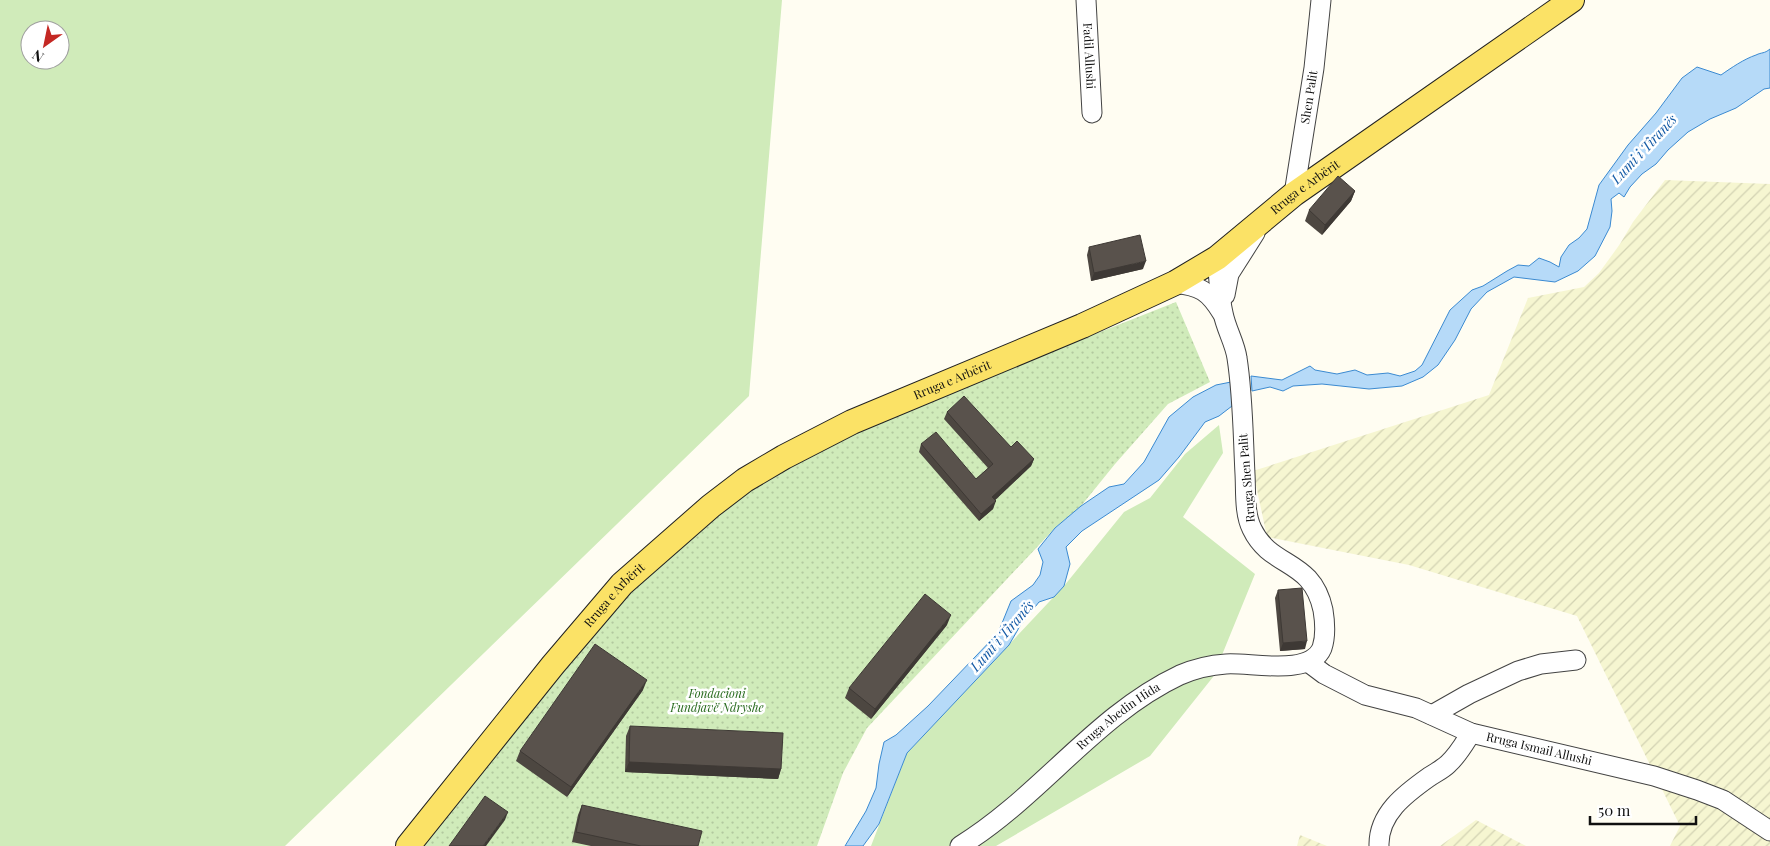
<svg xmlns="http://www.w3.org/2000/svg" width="1770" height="846" font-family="'Playfair Display',serif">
<defs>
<pattern id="farmland-furrows" width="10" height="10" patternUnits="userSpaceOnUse" patternTransform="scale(1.25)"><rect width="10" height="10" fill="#f6f6d1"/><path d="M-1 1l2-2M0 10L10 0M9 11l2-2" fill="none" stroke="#d2d2b2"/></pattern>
<pattern id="park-dots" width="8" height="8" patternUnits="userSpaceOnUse" patternTransform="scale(1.25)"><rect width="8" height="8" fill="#d0ebba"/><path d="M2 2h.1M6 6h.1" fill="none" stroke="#b2c89f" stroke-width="1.8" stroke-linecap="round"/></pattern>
</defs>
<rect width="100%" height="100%" fill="#fffdf2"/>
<g fill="url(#farmland-furrows)">
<path d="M1665,180L1770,184V846H1670L1680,826L1577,616L1409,565L1267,537L1253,471L1489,395L1528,298L1584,287L1599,273L1620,244L1633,222Z"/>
<path d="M1476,820L1526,846H1440Z"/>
<path d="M1300,835L1327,846H1297Z"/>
</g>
<g fill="#d0ebba" fill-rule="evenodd">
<path d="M0,0H782L749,396L285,846H0ZM30,30H60V60H30Z"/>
<path d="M1219,425L1223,453L1183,517L1255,574L1213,677L1150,756L996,846H871L907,753L1064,586L1124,512L1150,498L1185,454Z"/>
</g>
<path fill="url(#park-dots)" d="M1176,302L1210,382L1168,404L1115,464L1081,506L1055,528L867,728L843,773L817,846H402L625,586L727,499L840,435Z"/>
<g fill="#b6daf8" stroke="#3b8ad1">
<path d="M1770,49V88L1764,89L1736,108L1710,119L1688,132L1668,150L1656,164L1642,174L1630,187L1624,197L1619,193L1611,199L1612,211L1610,227L1595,256L1578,271L1555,282L1514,277L1487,292L1471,309L1455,340L1438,365L1423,377L1402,386L1369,389L1322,384L1293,386L1283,391L1270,387L1252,391L1251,376L1282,380L1310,366L1315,370L1337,374L1355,370L1367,375L1388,373L1400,376L1415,371L1422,365L1450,310L1472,290L1483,286L1507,271L1518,265L1529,266L1539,258L1550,262L1559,267L1561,257L1569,245L1579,238L1587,229L1599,185L1628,145L1656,113L1682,78L1697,67L1721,75C1731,68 1744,59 1756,55C1762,52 1764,54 1770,49Z"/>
<path d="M1231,382L1232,406L1219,416L1205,422L1179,457L1159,480L1082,531L1066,547L1070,564L1064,586L1054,597L1039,602L1020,626L1009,645L907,753L879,824L863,846H845L866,811L876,788L879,764L884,742L896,735L928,706L998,633L1011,601L1033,585L1040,575L1043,562L1038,549L1055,528L1081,506L1109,487L1124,484L1144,462L1169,417L1193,397L1216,385Z"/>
</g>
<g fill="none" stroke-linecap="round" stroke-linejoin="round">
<defs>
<g id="minor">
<path id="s1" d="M1086,0L1092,113"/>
<path id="s2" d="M1294,194L1314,68L1321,0"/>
<path d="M1175,283C1200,286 1209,291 1222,313"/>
<path d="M1225,295L1229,274L1255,233"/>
<path id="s3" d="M1308,662L1324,674L1365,695L1416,708L1471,733L1654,776L1697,790L1723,800L1770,831"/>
<path d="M1432,715L1469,694L1518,671L1541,664L1576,660"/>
<path id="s4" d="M960,846C1040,797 1095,715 1180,675C1194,669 1210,665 1226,664C1250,662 1310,677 1322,648C1326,636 1325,622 1323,610C1312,558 1271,569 1252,529C1244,513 1246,491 1245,474C1243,436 1243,396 1237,358C1235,343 1226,329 1223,313C1219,296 1219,276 1217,258"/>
<path d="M1379,846C1378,814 1405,794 1429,777C1435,773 1443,769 1448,764C1458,755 1464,744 1471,733"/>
</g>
<g id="major">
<path id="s5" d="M408,846L553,665L622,584L711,506L745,480L784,457L852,422L1082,326L1175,283L1217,258L1294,194L1572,0"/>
</g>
</defs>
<use href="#minor" stroke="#434343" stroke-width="21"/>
<use href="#major" stroke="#212121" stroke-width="26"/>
<use href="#minor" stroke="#fff" stroke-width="19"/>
<use href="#major" stroke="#fbe266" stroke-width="24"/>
</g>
<g fill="#4d4741">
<path d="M1355,191L1351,201L1322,235L1305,221L1309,210Z"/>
<path d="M1089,247L1143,269L1091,281L1087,255Z"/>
<path d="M947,412L1011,447L1034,459L1031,466L995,500L993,509L979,521L919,452L921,444L976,479L988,468L944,419Z"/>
<path d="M1278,590L1305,649L1280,651L1275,598Z"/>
<path d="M947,625L871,719L845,698L849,688Z"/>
<path d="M643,690L567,797L516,761L520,751Z"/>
<path d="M630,726L781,769L778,779L625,772L626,736Z"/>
<path d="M582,805L698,846H591L572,842L578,815Z"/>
</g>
<g fill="#3e3935">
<path d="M1355,191L1351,201L1322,235L1325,225Z"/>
<path d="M1146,261L1143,269L1091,281L1094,273Z"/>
<path d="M1034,459L1031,466L990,505L992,497Z"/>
<path d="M996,501L993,509L979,521L981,514Z"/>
<path d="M951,615L947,625L871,719L875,709Z"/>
<path d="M1307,641L1305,649L1280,651L1283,643Z"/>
<path d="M647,680L643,690L567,797L571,787Z"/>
<path d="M629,762L781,769L778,779L625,772Z"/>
<path d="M508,812L505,820L486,846H483Z"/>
</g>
<g fill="#59524c" stroke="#3e3935">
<path d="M1338,176L1355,191L1325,225L1309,210Z"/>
<path d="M1140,235L1146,261L1094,273L1089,247Z"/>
<path d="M964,396L1011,447L1017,441L1034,459L992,497L996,501L981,514L921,444L936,432L976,479L993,464L947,412Z"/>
<path d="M1302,588L1307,641L1283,643L1278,590Z"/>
<path d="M925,594L951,615L875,709L849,688Z"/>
<path d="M595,644L647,680L571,787L520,751Z"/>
<path d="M630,726L783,733L781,769L629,762Z"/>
<path d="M485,796L508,812L483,846H449Z"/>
<path d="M582,805L702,831L698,846H641L576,832Z"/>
</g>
<g text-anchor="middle" stroke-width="5" stroke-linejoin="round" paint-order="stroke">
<g font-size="12" fill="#101010" stroke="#fff">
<text dy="4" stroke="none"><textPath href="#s1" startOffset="56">Fadil Allushi</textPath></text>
<text dy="4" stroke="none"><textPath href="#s2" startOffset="98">Shen Palit</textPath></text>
<text dy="4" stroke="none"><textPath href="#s5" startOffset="1135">Rruga e Arbërit</textPath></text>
<text dy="4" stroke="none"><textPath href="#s5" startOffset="730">Rruga e Arbërit</textPath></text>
<text transform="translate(1247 478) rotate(-95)" y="4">Rruga Shen Palit</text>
<text dy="4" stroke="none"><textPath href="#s5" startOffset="325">Rruga e Arbërit</textPath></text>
<text dy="4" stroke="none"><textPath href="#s4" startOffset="205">Rruga Abedin Hida</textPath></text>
<text dy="4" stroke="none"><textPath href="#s3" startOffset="249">Rruga Ismail Allushi</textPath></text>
</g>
<g font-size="12" font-style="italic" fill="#276a1d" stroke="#fff">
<text x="717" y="698">Fondacioni<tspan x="717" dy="14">Fundjavë Ndryshe</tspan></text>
</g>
<g font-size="14" font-style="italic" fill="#155ba6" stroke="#fff">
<text transform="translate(1644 149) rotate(-47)" y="5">Lumi i Tiranës</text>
<text transform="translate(1002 636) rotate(-49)" y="5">Lumi i Tiranës</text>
</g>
</g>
<g transform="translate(45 45) rotate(213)"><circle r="24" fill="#ffffff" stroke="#9f9f9f"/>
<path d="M0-4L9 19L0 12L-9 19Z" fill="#c42823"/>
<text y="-8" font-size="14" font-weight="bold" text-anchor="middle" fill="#101010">N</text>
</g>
<path d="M1590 816v8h106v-8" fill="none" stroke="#101010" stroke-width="2.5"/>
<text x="1598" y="816" font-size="15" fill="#101010" stroke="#ffffff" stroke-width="4" paint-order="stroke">50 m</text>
</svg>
